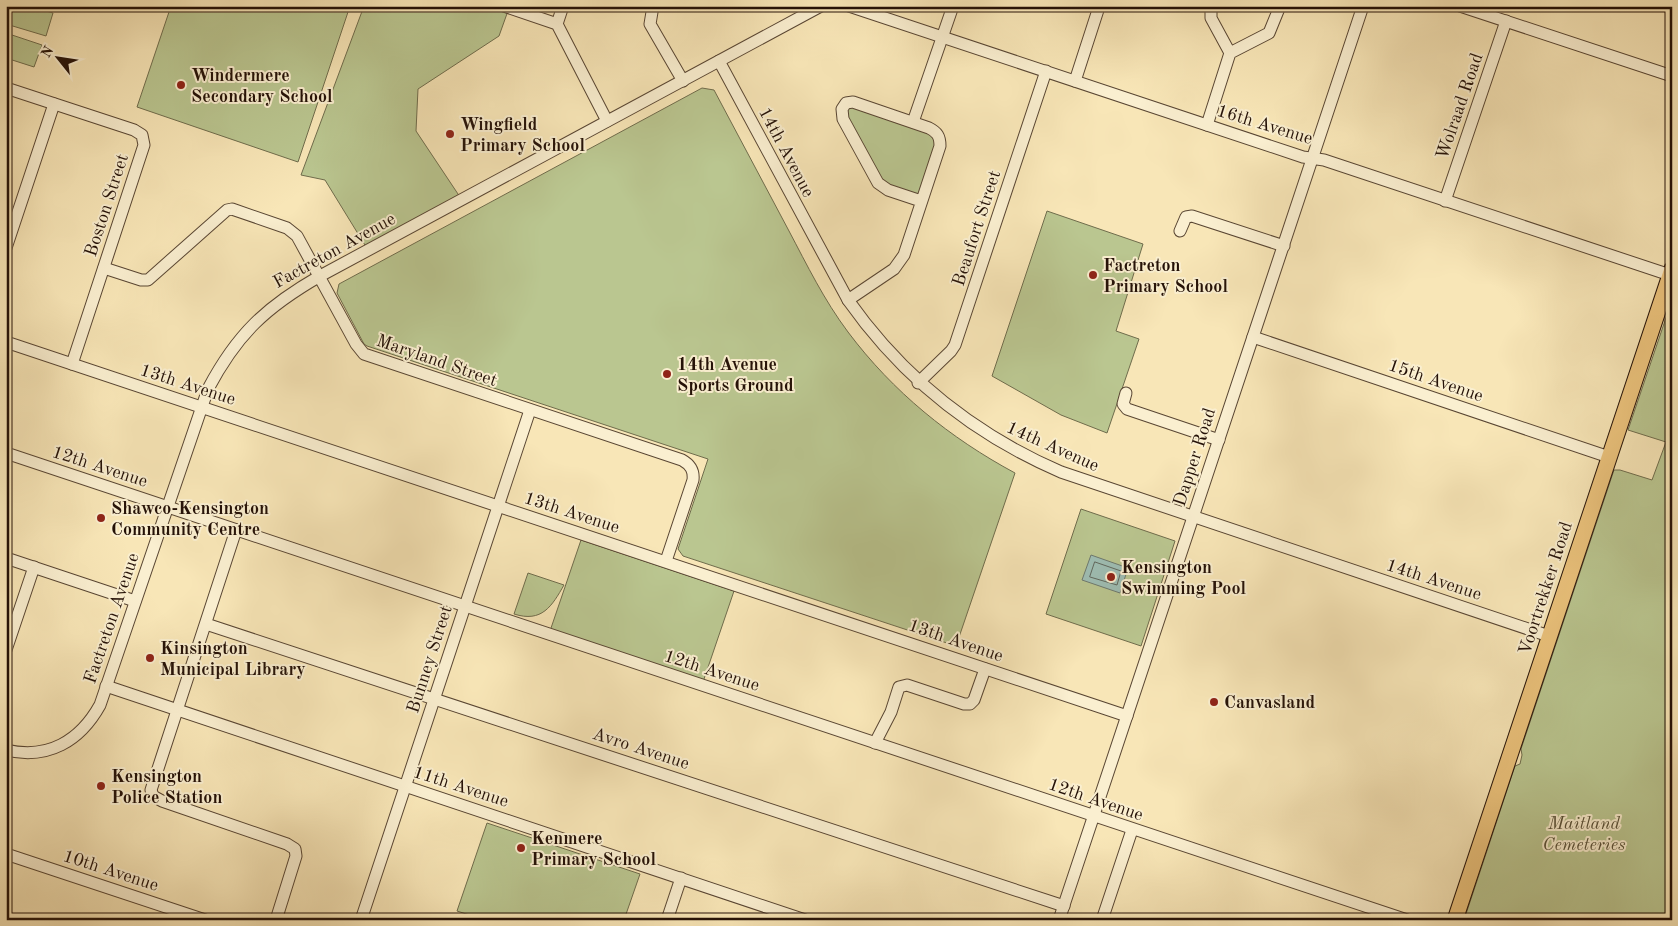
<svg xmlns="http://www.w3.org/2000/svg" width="1678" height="926" font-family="'Old Standard TT',serif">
<rect width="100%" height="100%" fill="#f8e6b7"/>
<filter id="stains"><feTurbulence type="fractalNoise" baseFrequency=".004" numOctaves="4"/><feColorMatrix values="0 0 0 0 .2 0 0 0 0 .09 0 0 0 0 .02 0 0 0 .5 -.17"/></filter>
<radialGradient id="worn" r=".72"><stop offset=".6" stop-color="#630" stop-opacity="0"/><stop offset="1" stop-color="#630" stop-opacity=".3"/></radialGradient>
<g fill="#bac690" stroke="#6f6c4c">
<path d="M7,6H30L53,13L46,36L6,24Z"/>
<path d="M171,6H350L298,162L137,107Z"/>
<path d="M364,6L509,8L499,36L418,89L416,131L462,200L368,250L325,180L301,175Z"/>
<path d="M6,33L42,45L34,67L6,58Z"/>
<path d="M702,88L714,90C739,137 764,184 789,231C807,265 824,300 848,332C893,392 950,438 1015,473L956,646L683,556L678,549L708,459L367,346L364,344L337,293L339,284Z"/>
<path d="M853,106L928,131L937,140L919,193L916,195L883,185L845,111Z"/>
<path d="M1047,211L1143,244L1116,331L1139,339L1107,433L1061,415L992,376Z"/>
<path d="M1672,300V920H1464L1515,766L1520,764L1522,755L1521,749L1614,470H1620L1652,480L1666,442L1628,430Z"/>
<path d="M1081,509L1175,541L1141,646L1046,614Z"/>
<path d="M581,540L734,591L703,682L550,631Z"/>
<path d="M528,573L564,585C552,606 542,623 514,614Z"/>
<path d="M487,823L640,874L624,920H526L515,916L514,920H485L457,911Z"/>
</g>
<path fill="#9ebeb4" stroke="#6d796f" d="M1091,555L1128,568L1120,593L1082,580Z"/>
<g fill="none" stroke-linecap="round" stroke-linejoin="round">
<path stroke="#61685e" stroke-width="1" d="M1095,562L1121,571L1117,585L1090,577Z"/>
<defs>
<g id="minor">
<path d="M504,6L557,24L607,121"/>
<path d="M653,6L650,24L683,81"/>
<path d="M849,6L1303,157L1324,160L1670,275"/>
<path d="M1211,6V18L1230,53"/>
<path d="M1460,6L1672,76"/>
<path d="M557,24L563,6"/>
<path d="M719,61L848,300C903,378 973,434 1061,472L1549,636"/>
<path d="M1075,81L1098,10L1097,6"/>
<path d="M6,88L134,130L142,135L144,145L72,364"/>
<path d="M913,122L953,6"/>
<path d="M1207,125L1230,53L1269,33L1280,6"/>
<path d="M1445,201L1506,21"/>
<path d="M1180,231L1186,217L1192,216L1284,246"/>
<path d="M6,248L54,104"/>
<path d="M104,268L141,280H148L227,210L232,209L287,228L297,236L356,344L364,354L682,460C691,465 694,471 693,480L666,561"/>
<path d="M848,300L894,269L904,255L940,146C940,136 937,132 929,128L853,102L846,103L842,109L843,119L878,183L888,190L921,201"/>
<path d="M1253,337L1609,457"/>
<path d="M6,342L1127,716"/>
<path d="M918,383L951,351L955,345L1046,71"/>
<path d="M1126,393L1123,404L1127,409L1219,440"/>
<path d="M6,453L1407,920"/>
<path d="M236,530L151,790L153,796L162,801L287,844L295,849L296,856L276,920"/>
<path d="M6,558L135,601"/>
<path d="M206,624L1064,906"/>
<path d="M6,650L34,567"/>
<path d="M106,686L805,920"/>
<path d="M875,743L891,712L899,687L907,685L964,704H970L974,700L985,669"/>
<path d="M6,750C48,760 80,741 100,705L208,389C237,334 266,307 320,276L821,6"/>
<path d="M6,854L205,920"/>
<path d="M361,920L530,410"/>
<path d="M667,920L681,878"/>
<path d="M1059,920L1363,6"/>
<path d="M1102,920L1132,830"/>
</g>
<path id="major" d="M1455,920L1672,269"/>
</defs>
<use href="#minor" stroke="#594633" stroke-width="13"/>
<use href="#major" stroke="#241107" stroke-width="17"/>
<use href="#minor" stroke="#faefd0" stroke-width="11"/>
<use href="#major" stroke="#ecc37c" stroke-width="15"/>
</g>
<g fill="#8f2418" stroke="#faefd0" stroke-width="2">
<circle cx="181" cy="85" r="5"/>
<circle cx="450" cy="134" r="5"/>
<circle cx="1093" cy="275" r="5"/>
<circle cx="667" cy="374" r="5"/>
<circle cx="101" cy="518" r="5"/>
<circle cx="1111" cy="577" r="5"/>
<circle cx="150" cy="658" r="5"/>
<circle cx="1214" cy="702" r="5"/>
<circle cx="101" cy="786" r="5"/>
<circle cx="521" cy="848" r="5"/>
</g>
<g text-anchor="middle" stroke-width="4" stroke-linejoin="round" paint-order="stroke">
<g font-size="18" font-weight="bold" fill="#241107" stroke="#faefd0" text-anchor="start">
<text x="191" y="81">Windermere<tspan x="191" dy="21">Secondary School</tspan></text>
<text x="460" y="130">Wingfield<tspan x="460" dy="21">Primary School</tspan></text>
<text x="1103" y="271">Factreton<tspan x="1103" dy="21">Primary School</tspan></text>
<text x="677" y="370">14th Avenue<tspan x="677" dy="21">Sports Ground</tspan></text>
<text x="111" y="514">Shawco-Kensington<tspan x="111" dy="21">Community Centre</tspan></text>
<text x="1121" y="573">Kensington<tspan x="1121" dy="21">Swimming Pool</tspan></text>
<text x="160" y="654">Kinsington<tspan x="160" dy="21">Municipal Library</tspan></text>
<text x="1224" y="708">Canvasland</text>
<text x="111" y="782">Kensington<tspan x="111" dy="21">Police Station</tspan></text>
<text x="531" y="844">Kenmere<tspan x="531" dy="21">Primary School</tspan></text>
</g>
<g font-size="18" fill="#241107" stroke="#faefd0">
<text transform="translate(1459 106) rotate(-71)" y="6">Wolraad Road</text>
<text transform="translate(1265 124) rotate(17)" y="6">16th Avenue</text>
<text transform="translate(787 152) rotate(62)" y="6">14th Avenue</text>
<text transform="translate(106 205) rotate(-72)" y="6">Boston Street</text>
<text transform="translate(976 228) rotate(-72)" y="6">Beaufort Street</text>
<text transform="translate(334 250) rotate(-29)" y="6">Factreton Avenue</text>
<text transform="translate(437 360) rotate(19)" y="6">Maryland Street</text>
<text transform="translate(1436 380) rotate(19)" y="6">15th Avenue</text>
<text transform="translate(188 384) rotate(18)" y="6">13th Avenue</text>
<text transform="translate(1053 446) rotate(24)" y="6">14th Avenue</text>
<text transform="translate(1194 457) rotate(-72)" y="6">Dapper Road</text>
<text transform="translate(100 466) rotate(18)" y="6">12th Avenue</text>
<text transform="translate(572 512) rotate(18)" y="6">13th Avenue</text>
<text transform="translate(1434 579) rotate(18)" y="6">14th Avenue</text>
<text transform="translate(1545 588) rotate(-72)" y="6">Voortrekker Road</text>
<text transform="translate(111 618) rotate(-71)" y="6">Factreton Avenue</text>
<text transform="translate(956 640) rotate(19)" y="6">13th Avenue</text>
<text transform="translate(429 659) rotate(-72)" y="6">Bunney Street</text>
<text transform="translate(712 670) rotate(18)" y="6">12th Avenue</text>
<text transform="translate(641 748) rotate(18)" y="6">Avro Avenue</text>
<text transform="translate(461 786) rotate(18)" y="6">11th Avenue</text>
<text transform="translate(1096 799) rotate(19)" y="6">12th Avenue</text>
<text transform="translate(111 870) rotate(18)" y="6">10th Avenue</text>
</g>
<g font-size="18" font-style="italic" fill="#585037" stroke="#faefd0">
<text x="1584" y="829">Maitland<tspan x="1584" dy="21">Cemeteries</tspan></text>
</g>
</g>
<rect width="1678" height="926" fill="none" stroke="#f8e6b7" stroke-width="25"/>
<rect x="8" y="8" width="1663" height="911" fill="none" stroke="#241107" stroke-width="2.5"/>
<rect x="12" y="12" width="1653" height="901" fill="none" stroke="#241107"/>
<g transform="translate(58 58) rotate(300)" stroke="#faefd0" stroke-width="4" paint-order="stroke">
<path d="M0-4L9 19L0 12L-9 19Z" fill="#241107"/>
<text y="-8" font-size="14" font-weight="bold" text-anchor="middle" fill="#241107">N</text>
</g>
<rect width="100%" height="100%" filter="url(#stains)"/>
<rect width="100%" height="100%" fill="url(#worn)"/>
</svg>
